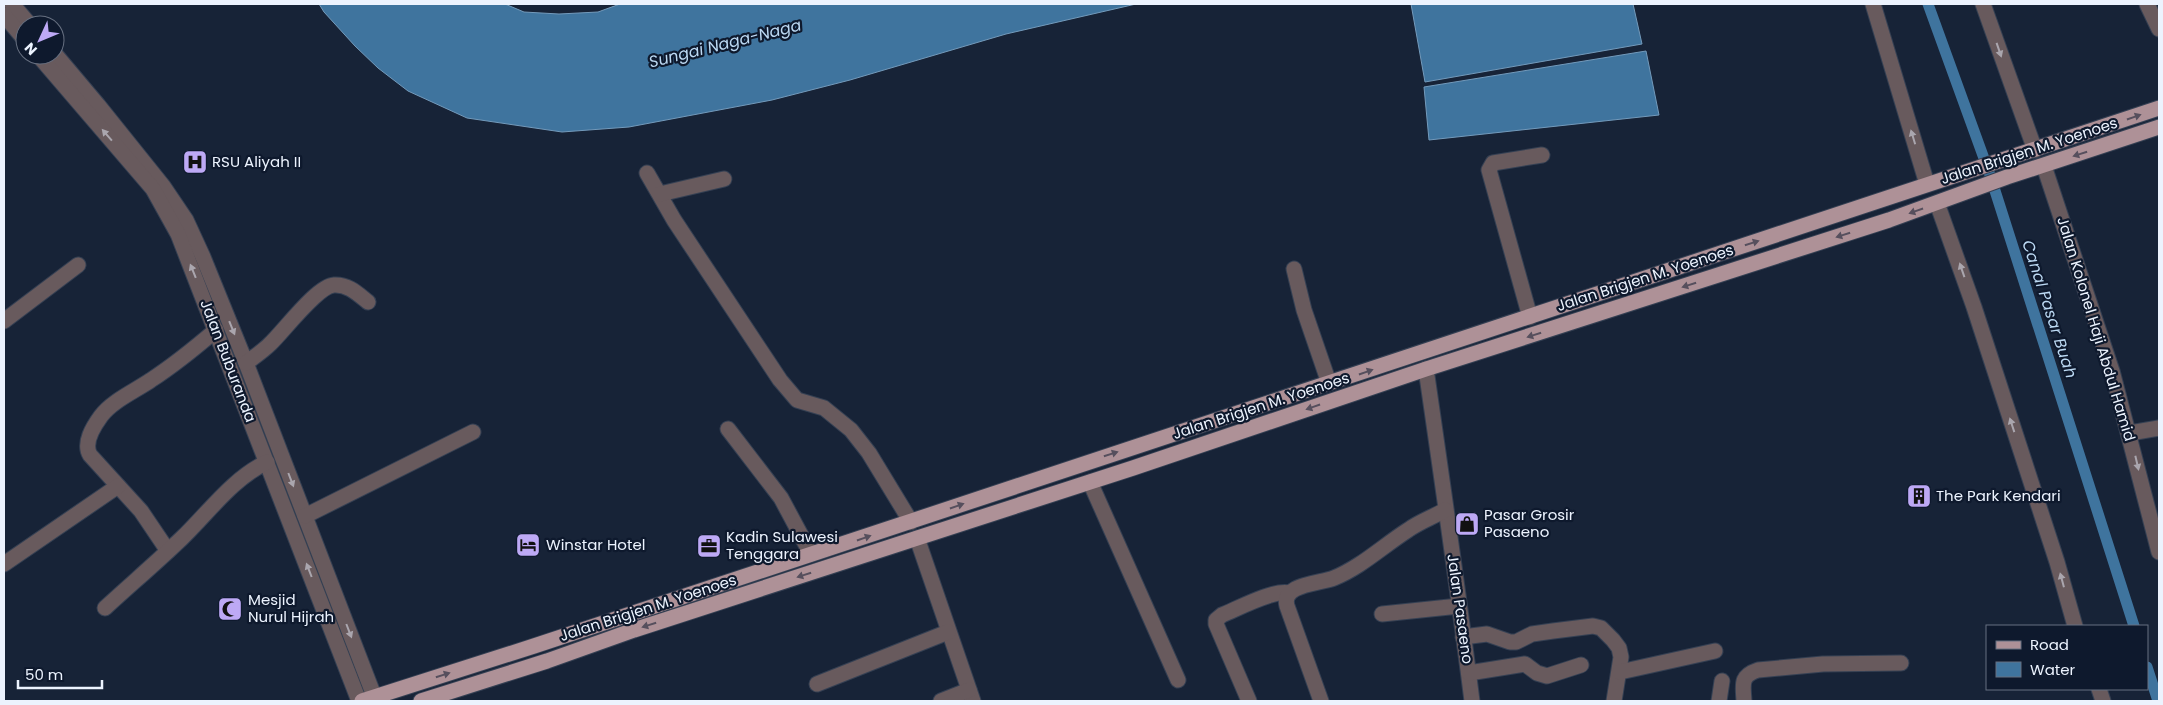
<svg xmlns="http://www.w3.org/2000/svg" width="2163" height="705" font-family="Poppins,sans-serif">
<rect width="100%" height="100%" fill="#172337"/>
<g fill="#3f749e" stroke="#739abb">
<path d="M319,4H505L524,12L559,14L598,12L620,4H1136L1006,34L850,80L772,100L629,127L562,132L467,118L408,91L378,68L355,46L324,12Z"/>
<path d="M1411,4H1633L1642,44L1425,82Z"/>
<path d="M1646,51L1659,115L1429,140L1424,87Z"/>
</g>
<g fill="none" stroke-linecap="round" stroke-linejoin="round">
<g stroke="#3f749e" stroke-width="11">
<path d="M1928,4L1990,175L2134,626"/>
<path d="M2147,667L2158,701"/>
</g>
<defs>
<g id="minor">
<path d="M12,4L30,25"/>
<path d="M1873,4L1927,184"/>
<path d="M1983,4L2035,150"/>
<path d="M2147,4L2159,29"/>
<path d="M4,15L25,40"/>
<path d="M55,54L98,105L163,186L186,220L203,257L246,363L376,701"/>
<path d="M38,55L153,189L178,234L359,701"/>
<path d="M2044,166L2112,371L2159,552"/>
<path d="M647,173L674,220L780,380L797,400L824,408L851,430L869,453L911,522"/>
<path d="M660,194L724,179"/>
<path d="M1937,203L1974,307L2057,562L2075,626"/>
<path d="M1294,269L1304,310L1329,383"/>
<path d="M1530,317L1489,170L1493,163L1542,155"/>
<path d="M4,321L78,265"/>
<path d="M246,363C254,357 263,351 270,344C284,331 317,286 334,285C348,284 358,294 368,302"/>
<path d="M1426,369C1442,479 1458,590 1472,701"/>
<path d="M728,429L781,498L811,554"/>
<path d="M2130,433L2159,428"/>
<path d="M1090,482L1178,680"/>
<path d="M305,516L473,432"/>
<path d="M917,538L973,701"/>
<path d="M168,551L141,511L90,455C83,443 93,427 101,416C112,401 135,391 151,380C174,365 195,348 216,330"/>
<path d="M4,564L118,486"/>
<path d="M105,608C130,585 157,562 182,538C209,512 232,479 267,462"/>
<path d="M1382,614L1459,606"/>
<path d="M1463,637L1487,634L1510,642H1516L1532,634L1553,631L1593,626L1601,628L1613,640L1619,648L1621,657L1614,701"/>
<path d="M1620,672L1715,651"/>
<path d="M1469,673L1525,664L1537,673L1547,676L1581,665"/>
<path d="M817,684L948,632"/>
<path d="M2099,689L2103,701"/>
<path d="M941,701L969,690"/>
<path d="M1249,701L1216,624V620L1222,615C1237,609 1274,589 1289,593"/>
<path d="M1321,701L1287,606C1281,584 1319,584 1334,578C1361,567 1383,546 1408,530C1419,522 1433,517 1445,510"/>
<path d="M1719,701L1722,681"/>
<path d="M1744,701C1743,684 1740,676 1758,670L1823,664L1901,663"/>
</g>
<g id="major">
<path d="M362,701L534,646L2159,108"/>
<path d="M421,701L547,661L634,630L1133,468L1426,369L1889,220L2007,177L2159,127"/>
</g>
</defs>
<use href="#minor" stroke="#354053" stroke-width="17"/>
<use href="#major" stroke="#354053" stroke-width="17"/>
<use href="#minor" stroke="#685a5d" stroke-width="15"/>
<use href="#major" stroke="#ae9197" stroke-width="15"/>
</g>
<defs><path id="oneway-solid" d="M-6-.8H1V-3.2L6.5 0L1 3.2V.8H-6Z" transform="scale(1.25)"/></defs>
<g fill="#aaa6ae">
<use href="#oneway-solid" transform="translate(1999 50) rotate(71)"/>
<use href="#oneway-solid" transform="translate(107 135) rotate(-131)"/>
<use href="#oneway-solid" transform="translate(1913 137) rotate(-107)"/>
<use href="#oneway-solid" transform="translate(1962 270) rotate(-109)"/>
<use href="#oneway-solid" transform="translate(193 271) rotate(-112)"/>
<use href="#oneway-solid" transform="translate(232 328) rotate(68)"/>
<use href="#oneway-solid" transform="translate(2012 425) rotate(-108)"/>
<use href="#oneway-solid" transform="translate(2137 463) rotate(77)"/>
<use href="#oneway-solid" transform="translate(291 480) rotate(69)"/>
<use href="#oneway-solid" transform="translate(309 570) rotate(-111)"/>
<use href="#oneway-solid" transform="translate(2062 580) rotate(-105)"/>
<use href="#oneway-solid" transform="translate(349 631) rotate(69)"/>
</g>
<g fill="#564f5d">
<use href="#oneway-solid" transform="translate(2134 117) rotate(-19)"/>
<use href="#oneway-solid" transform="translate(2080 154) rotate(162)"/>
<use href="#oneway-solid" transform="translate(1916 211) rotate(161)"/>
<use href="#oneway-solid" transform="translate(1843 235) rotate(162)"/>
<use href="#oneway-solid" transform="translate(1752 243) rotate(-18)"/>
<use href="#oneway-solid" transform="translate(1689 285) rotate(162)"/>
<use href="#oneway-solid" transform="translate(1534 335) rotate(162)"/>
<use href="#oneway-solid" transform="translate(1366 372) rotate(-19)"/>
<use href="#oneway-solid" transform="translate(1313 407) rotate(161)"/>
<use href="#oneway-solid" transform="translate(1111 454) rotate(-18)"/>
<use href="#oneway-solid" transform="translate(957 506) rotate(-19)"/>
<use href="#oneway-solid" transform="translate(864 538) rotate(-19)"/>
<use href="#oneway-solid" transform="translate(804 575) rotate(162)"/>
<use href="#oneway-solid" transform="translate(649 625) rotate(163)"/>
<use href="#oneway-solid" transform="translate(443 675) rotate(-18)"/>
</g>
<defs>
<symbol id="hospital-square" viewBox="-11 -11 22 22"><rect x="-9" y="-9" width="18" height="18" rx="4" fill="#bda9f5" stroke="#0e192d"/><path d="M-5-5h3v3.5h4V-5h3V5h-3V1.5h-4V5h-3Z" fill="#111"/></symbol>
<symbol id="building-square" viewBox="-11 -11 22 22"><rect x="-9" y="-9" width="18" height="18" rx="4" fill="#bda9f5" stroke="#0e192d"/><path d="M-4-6H4V6H1V3H-1V6H-4ZM-2.5-4.3h1.7v1.8h-1.7ZM.8-4.3h1.7v1.8H.8ZM-2.5-1h1.7V.8h-1.7ZM.8-1h1.7V.8H.8Z" fill="#111"/></symbol>
<symbol id="shop-square" viewBox="-11 -11 22 22"><rect x="-9" y="-9" width="18" height="18" rx="4" fill="#bda9f5" stroke="#0e192d"/><path d="M-5-2.5h2.3a2.7 3.5 0 0 1 5.4 0H5L5.5 6h-11ZM-1.5-2.5h3a1.5 2.3 0 0 0-3 0Z" fill="#111"/></symbol>
<symbol id="hotel-square" viewBox="-11 -11 22 22"><rect x="-9" y="-9" width="18" height="18" rx="4" fill="#bda9f5" stroke="#0e192d"/><path d="M-6-4.5h1.5V1H6V5H4.5V3h-9V5H-6ZM-4 0a1.8 1.8 0 1 1 3.6 0ZM.5 0V-2.5h3Q6-2.5 6 0Z" fill="#111"/></symbol>
<symbol id="office-square" viewBox="-11 -11 22 22"><rect x="-9" y="-9" width="18" height="18" rx="4" fill="#bda9f5" stroke="#0e192d"/><path d="M-6-3h4V-5.5h4V-3h4V5H-6ZM-1-4.5V-3h2v-1.5ZM-6 0V1H6V0Z" fill="#111"/></symbol>
<symbol id="mosque-square" viewBox="-11 -11 22 22"><rect x="-9" y="-9" width="18" height="18" rx="4" fill="#bda9f5" stroke="#0e192d"/><path d="M3.5-4.9A6 6 0 1 0 3.5 4.9A5 5 0 1 1 3.5-4.9Z" fill="#111"/></symbol>
</defs>
<g fill-rule="evenodd">
<use href="#hospital-square" x="181" y="148" width="28" height="28"/>
<use href="#building-square" x="1905" y="482" width="28" height="28"/>
<use href="#shop-square" x="1453" y="510" width="28" height="28"/>
<use href="#hotel-square" x="514" y="531" width="28" height="28"/>
<use href="#office-square" x="695" y="532" width="28" height="28"/>
<use href="#mosque-square" x="216" y="595" width="28" height="28"/>
</g>
<g text-anchor="middle" stroke-width="4.5" stroke-linejoin="round" paint-order="stroke">
<g font-size="15" fill="#ecf3fe" stroke="#0e192d">
<text transform="translate(2029 151) rotate(-18)" y="5">Jalan Brigjen M. Yoenoes</text>
<text transform="translate(1645 278) rotate(-18)" y="5">Jalan Brigjen M. Yoenoes</text>
<text transform="translate(2096 329) rotate(73)" y="5">Jalan Kolonel Haji Abdul Hamid</text>
<text transform="translate(228 361) rotate(69)" y="5">Jalan Buburanda</text>
<text transform="translate(1261 406) rotate(-18)" y="5">Jalan Brigjen M. Yoenoes</text>
<text transform="translate(648 608) rotate(-18)" y="5">Jalan Brigjen M. Yoenoes</text>
<text transform="translate(1460 609) rotate(82)" y="5">Jalan Pasaeno</text>
</g>
<g font-size="15" fill="#ecf3fe" stroke="#0e192d" text-anchor="start">
<text x="212" y="167">RSU Aliyah II</text>
<text x="1936" y="501">The Park Kendari</text>
<text x="1484" y="520">Pasar Grosir<tspan x="1484" dy="17">Pasaeno</tspan></text>
<text x="726" y="542">Kadin Sulawesi<tspan x="726" dy="17">Tenggara</tspan></text>
<text x="546" y="550">Winstar Hotel</text>
<text x="248" y="605">Mesjid<tspan x="248" dy="17">Nurul Hijrah</tspan></text>
</g>
<g font-size="16" font-style="italic" fill="#bcd9f3" stroke="#0e192d">
<text transform="translate(725 43) rotate(-14)" y="6">Sungai Naga-Naga</text>
<text transform="translate(2050 309) rotate(72)" y="6">Canal Pasar Buah</text>
</g>
</g>
<rect width="2163" height="705" fill="none" stroke="#ecf3fe" stroke-width="10"/>
<rect x="1986" y="625" width="162" height="65" fill="#0e192d" stroke="#677081"/>
<rect x="1996" y="641" width="25" height="8" fill="#ae9197" stroke="#677081"/>
<text x="2030" y="650" font-size="15" fill="#ecf3fe">Road</text>
<rect x="1996" y="662" width="25" height="15" fill="#3f749e" stroke="#677081"/>
<text x="2030" y="675" font-size="15" fill="#ecf3fe">Water</text>
<g transform="translate(40 40) rotate(226)"><circle r="24" fill="#0e192d" stroke="#677081"/>
<path d="M0-4L9 19L0 12L-9 19Z" fill="#bda9f5"/>
<text y="-8" font-size="14" font-weight="bold" text-anchor="middle" fill="#ecf3fe">N</text>
</g>
<path d="M18 680v8h84v-8" fill="none" stroke="#ecf3fe" stroke-width="2.5"/>
<text x="25" y="680" font-size="15" fill="#ecf3fe" stroke="#0e192d" stroke-width="4" paint-order="stroke">50 m</text>
</svg>
